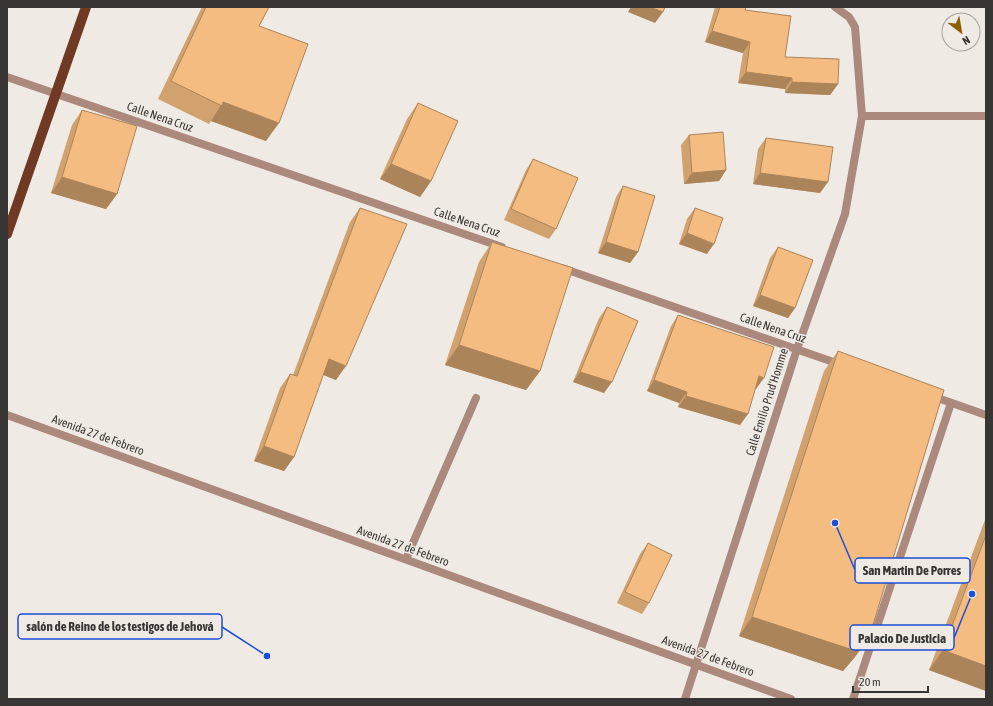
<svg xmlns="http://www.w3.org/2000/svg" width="993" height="706" font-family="'Asap Condensed',sans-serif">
<rect width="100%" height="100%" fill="#efeae4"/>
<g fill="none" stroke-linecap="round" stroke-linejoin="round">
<path stroke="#ab897d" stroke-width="8" d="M406,559L476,398"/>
<g stroke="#ab897d" stroke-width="8">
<path d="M7,77L502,247"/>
<path d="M862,116H986"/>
<path d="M562,268L842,365"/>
<path d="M932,396L986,415"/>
<path d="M7,415L791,699"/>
<path d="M685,699L797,349L845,214L862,116L855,27L849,17L835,7"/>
<path d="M853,699L951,403"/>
</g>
<path stroke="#703923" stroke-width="10" d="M7,234L86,7"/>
</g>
<g fill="#d2a26e">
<path d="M202,7H269L259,26L266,141L211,121L209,124L158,99Z"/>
<path d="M715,7H746L745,10L785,57L838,84L830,95L785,93V89L738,83L743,53L705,42Z"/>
<path d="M418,103L431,181L420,197L380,179L407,119Z"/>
<path d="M82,110L117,194L106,209L51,193L72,125Z"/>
<path d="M689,135L726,170L719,181L684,184L681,145Z"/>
<path d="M766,138L820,193L753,184L758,149Z"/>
<path d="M533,159L556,229L549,239L504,220L526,170Z"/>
<path d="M623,186L638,252L630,263L598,253L616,197Z"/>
<path d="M360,208L336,380L323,375L294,457L284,471L254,461L280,388L290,374L293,375L350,222Z"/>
<path d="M695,208L707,254L679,244L687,219Z"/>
<path d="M492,242L540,371L526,390L445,365L479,262Z"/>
<path d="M778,247L795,308L788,318L753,306L770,258Z"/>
<path d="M607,307L604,393L573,382L599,318Z"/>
<path d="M678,315L756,389H755L740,425L678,407L679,403L647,391L671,326Z"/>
<path d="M838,351L855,657L843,671L739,636L824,371Z"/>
<path d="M986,517V691L929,670Z"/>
<path d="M648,543L649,603L642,614L617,603L640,554Z"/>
</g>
<g fill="#ab845a">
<path d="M631,7H650L663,12L655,23L628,12Z"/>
<path d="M712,31L750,42L743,53L705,42Z"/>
<path d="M746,72L792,78L785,89L738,83Z"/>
<path d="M792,82L838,84L830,95L785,93Z"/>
<path d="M223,102L279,123L266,141L211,121Z"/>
<path d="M391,164L431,181L420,197L380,179Z"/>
<path d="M726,170L719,181L684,184L692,173Z"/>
<path d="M760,173L828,182L820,193L753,184Z"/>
<path d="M62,177L117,194L106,209L51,193Z"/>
<path d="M687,233L714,244L707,254L679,244Z"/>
<path d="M606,242L638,252L630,263L598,253Z"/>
<path d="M760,295L795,308L788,318L753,306Z"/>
<path d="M459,345L540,371L526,390L445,365Z"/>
<path d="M329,359L346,366L336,380L319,373Z"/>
<path d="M580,372L612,382L604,393L573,382Z"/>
<path d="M759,376L764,378L756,389L751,387Z"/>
<path d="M654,380L687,392L679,403L647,391Z"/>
<path d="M686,396L748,414L740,425L678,407Z"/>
<path d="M264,446L294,457L284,471L254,461Z"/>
<path d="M752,617L869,638L855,657L843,671L739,636Z"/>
<path d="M943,650L986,666V691L929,670Z"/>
</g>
<g fill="#f4bc80" stroke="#ab845a">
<path d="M206,7H269L259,26L308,44L279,123L223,102L222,106L171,81Z"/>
<path d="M650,7H665L663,12Z"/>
<path d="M720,7H746L745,10L791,16L785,57L839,59L838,84L792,82V78L746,72L750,42L712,31Z"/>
<path d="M418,103L458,121L431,181L391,164Z"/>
<path d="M82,110L137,126L117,194L62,177Z"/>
<path d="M723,132L726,170L692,173L689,135Z"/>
<path d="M766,138L833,147L828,182L760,173Z"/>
<path d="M533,159L578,178L556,229L511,209Z"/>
<path d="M623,186L655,196L638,252L606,242Z"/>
<path d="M360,208L407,224L346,366L329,359L294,457L264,446L290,374L297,376Z"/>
<path d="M695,208L723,218L714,244L687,233Z"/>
<path d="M492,242L573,268L540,371L459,345Z"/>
<path d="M778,247L813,260L795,308L760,295Z"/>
<path d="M607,307L638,321L612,382L580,372Z"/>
<path d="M678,315L774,347L764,378L759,376L748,414L686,396L687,392L654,380Z"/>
<path d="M838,351L944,390L869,638L856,651L752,617Z"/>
<path d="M986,535V666L943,650Z"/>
<path d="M648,543L672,555L649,603L625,592Z"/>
</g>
<g text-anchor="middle" stroke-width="3" stroke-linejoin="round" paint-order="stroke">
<g font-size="12" fill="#383634" stroke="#efeae4">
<text transform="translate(160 117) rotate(19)" y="4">Calle Nena Cruz</text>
<text transform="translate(467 222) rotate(19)" y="4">Calle Nena Cruz</text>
<text transform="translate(773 328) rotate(19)" y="4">Calle Nena Cruz</text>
<text transform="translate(767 402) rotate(-72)" y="4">Calle Emilio Prud'Homme</text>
<text transform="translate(98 435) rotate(20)" y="4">Avenida 27 de Febrero</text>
<text transform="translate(403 546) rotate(20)" y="4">Avenida 27 de Febrero</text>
<text transform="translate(708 656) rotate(20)" y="4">Avenida 27 de Febrero</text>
</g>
</g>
<path fill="none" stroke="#1d4ed8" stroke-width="1.5" d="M835 523L855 570M267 656L222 627M972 594L954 638"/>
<g fill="#1d4ed8" stroke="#efeae4" stroke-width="1.5">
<circle cx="835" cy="523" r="4"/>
<circle cx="267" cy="656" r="4"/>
<circle cx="972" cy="594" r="4"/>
</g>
<g fill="#efeae4" stroke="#1d4ed8" stroke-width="1.5">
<rect x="855" y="558" width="115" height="25" rx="4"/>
<rect x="18" y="614" width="204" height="25" rx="4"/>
<rect x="850" y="625" width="104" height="25" rx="4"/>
</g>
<g font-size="13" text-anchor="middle" font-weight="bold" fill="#383634">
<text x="912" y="575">San Martin De Porres</text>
<text x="120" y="631">salón de Reino de los testigos de Jehová</text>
<text x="902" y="643">Palacio De Justicia</text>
</g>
<rect width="993" height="706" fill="none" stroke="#383634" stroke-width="16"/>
<g transform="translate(961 32) rotate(149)"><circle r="19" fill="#efeae4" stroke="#a6a29e"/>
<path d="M0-3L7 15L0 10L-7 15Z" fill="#8a6101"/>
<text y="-6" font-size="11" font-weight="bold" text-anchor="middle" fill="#383634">N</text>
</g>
<path d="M853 686v6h75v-6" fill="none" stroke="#383634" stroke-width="2"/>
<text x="859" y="686" font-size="12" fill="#383634" stroke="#efeae4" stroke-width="3" paint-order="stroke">20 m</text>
</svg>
